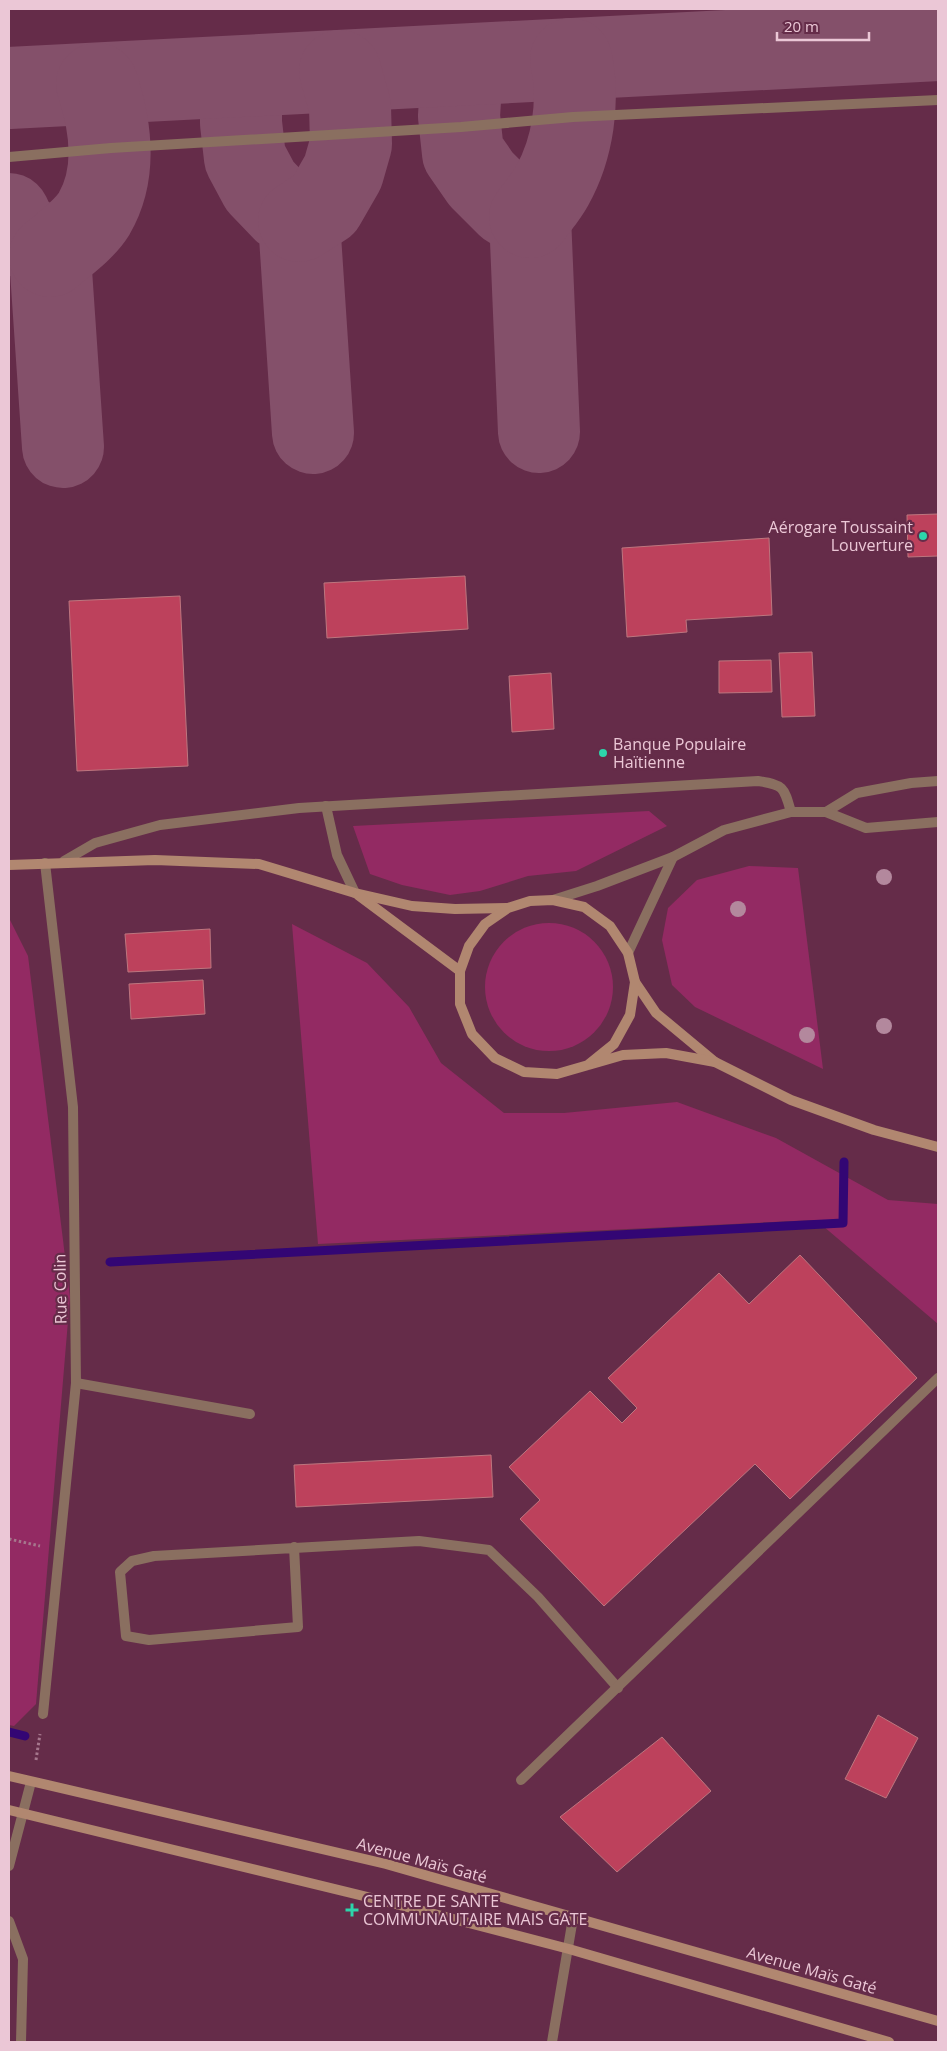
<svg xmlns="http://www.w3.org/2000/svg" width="947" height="2051" font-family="'Open Sans',sans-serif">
<rect width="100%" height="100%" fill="#652c49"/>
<g fill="#932a63">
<path d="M649,811L667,826L576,871L528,876L480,891L450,895L402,885L370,874L353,826Z"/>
<path d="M749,866L798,868L823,1069L695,1007L672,985L662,940L668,908L697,880Z"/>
<path d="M9,918L28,956L70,1297L36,1704L14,1726L9,1725Z"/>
<circle cx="549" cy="987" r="64"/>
<path d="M292,924L367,963L409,1007L441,1063L504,1113H564L677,1102L776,1138L888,1200L938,1204V1324L816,1220L318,1244Z"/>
</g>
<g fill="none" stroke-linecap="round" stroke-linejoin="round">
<g stroke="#330674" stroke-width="9">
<path d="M110,1262L843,1223L844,1162"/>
<path d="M9,1732L25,1736"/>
</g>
<g stroke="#84506a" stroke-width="82">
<path d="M467,65L461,85L459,116L463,153L481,179L508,206L530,217L539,432"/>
<path d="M250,76L241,98V123L245,158L260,186L283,210L299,221L313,433"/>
<path d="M9,88L938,40"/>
<path d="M9,214L15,227L50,256L63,447"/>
<path d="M530,217C537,207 546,197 552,186C573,149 580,100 571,59"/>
<path d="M299,221L324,205L343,172L351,144L350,106L340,71"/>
<path d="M50,256C64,244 84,230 94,214C118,173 111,126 97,84"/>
</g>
</g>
<g fill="#bd415c" stroke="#bd767f">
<path d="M938,514V556L908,557L907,515Z"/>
<path d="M769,538L772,615L686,620L687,632L627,637L622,548Z"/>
<path d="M465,576L468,629L327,638L324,583Z"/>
<path d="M180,596L188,766L77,771L69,601Z"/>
<path d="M812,652L815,716L782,717L779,653Z"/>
<path d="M771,660L772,692L719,693V661Z"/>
<path d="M551,673L554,729L512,732L509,676Z"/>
<path d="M210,929L211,968L128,972L125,934Z"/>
<path d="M203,980L205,1014L131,1019L129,984Z"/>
<path d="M800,1255L917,1378L790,1499L755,1464L604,1606L520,1519L540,1500L509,1467L590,1391L622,1423L637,1408L608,1378L719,1273L749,1304Z"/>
<path d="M491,1455L493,1497L296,1507L294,1465Z"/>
<path d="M878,1715L918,1738L886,1798L845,1779Z"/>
<path d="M662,1737L711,1791L617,1872L560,1817Z"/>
</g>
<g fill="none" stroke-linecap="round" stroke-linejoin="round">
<g stroke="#a6778d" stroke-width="3" stroke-dasharray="2.5 2.5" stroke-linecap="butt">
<path d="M9,1539L40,1546"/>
<path d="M36,1760L40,1734"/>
</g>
<g stroke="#8a6f60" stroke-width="10">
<path d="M9,157L111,148L461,127L573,117L938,100"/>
<path d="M326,806L337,855L355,893"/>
<path d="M826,812L857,793L911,783L938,781"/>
<path d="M64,861L95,843L160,825L299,808L758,781C784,785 784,787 791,812"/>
<path d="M553,900L597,886L673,857L724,830L791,812H826L866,828L938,822"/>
<path d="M628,953L673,857"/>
<path d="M76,1383L250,1414"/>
<path d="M294,1547L298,1627L149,1640L126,1636L120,1572L132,1561L154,1556L419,1541L489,1550L538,1597L618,1688"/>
<path d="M43,1714L76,1383L73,1107L45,863"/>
<path d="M521,1780L938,1378"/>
<path d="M552,2042L573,1918"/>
</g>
<g stroke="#8a6f60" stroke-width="10">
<path d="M9,1866L31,1782"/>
<path d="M9,1921L23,1959L21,2042"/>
</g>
<g stroke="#b18770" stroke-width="10">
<path d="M9,865L155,860L259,864L355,893L412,906L455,909L507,908"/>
<path d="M358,895L460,971"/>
<path d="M635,982L656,1013L715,1062L791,1100L874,1130L938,1147"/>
<path d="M588,1065L614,1044L630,1015L635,982L628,953L610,926L584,907L553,900L530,901L508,908L485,924L469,946L460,971V1004L472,1034L495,1058L524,1072L557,1074L623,1055L666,1053L715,1062"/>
<path d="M9,1776L386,1864L938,2021"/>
<path d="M9,1810L384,1901L569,1949L889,2042"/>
</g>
</g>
<g fill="#b3889d">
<circle cx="884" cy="877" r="8"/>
<circle cx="738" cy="909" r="8"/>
<circle cx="884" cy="1026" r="8"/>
<circle cx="807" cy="1035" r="8"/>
</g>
<g fill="#2dd5ab" stroke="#652c49" stroke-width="2">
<circle cx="923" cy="536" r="5"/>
<circle cx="603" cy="753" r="5"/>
<path d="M349.5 1902.5h5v5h5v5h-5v5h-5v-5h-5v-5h5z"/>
</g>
<g text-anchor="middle" stroke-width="4.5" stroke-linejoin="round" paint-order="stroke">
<g font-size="16" fill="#ebc7d6" stroke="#652c49" text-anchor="start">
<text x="913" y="533" text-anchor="end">Aérogare Toussaint<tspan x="913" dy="18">Louverture</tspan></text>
<text x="613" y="750">Banque Populaire<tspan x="613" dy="18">Haïtienne</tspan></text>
<text x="363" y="1907">CENTRE DE SANTE<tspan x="363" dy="18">COMMUNAUTAIRE MAIS GATE</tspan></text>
</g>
<g font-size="16" fill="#ebc7d6" stroke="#652c49">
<text transform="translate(60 1289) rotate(-91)" y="6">Rue Colin</text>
<text transform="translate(422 1860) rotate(15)" y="6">Avenue Maïs Gaté</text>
<text transform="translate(812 1970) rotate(16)" y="6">Avenue Maïs Gaté</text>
</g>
</g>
<rect width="947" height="2051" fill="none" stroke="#ebc7d6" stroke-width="20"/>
<path d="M777 32v8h92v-8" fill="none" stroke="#ebc7d6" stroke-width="2.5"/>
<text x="784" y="32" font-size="15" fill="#ebc7d6" stroke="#652c49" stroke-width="4" paint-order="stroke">20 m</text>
</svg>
